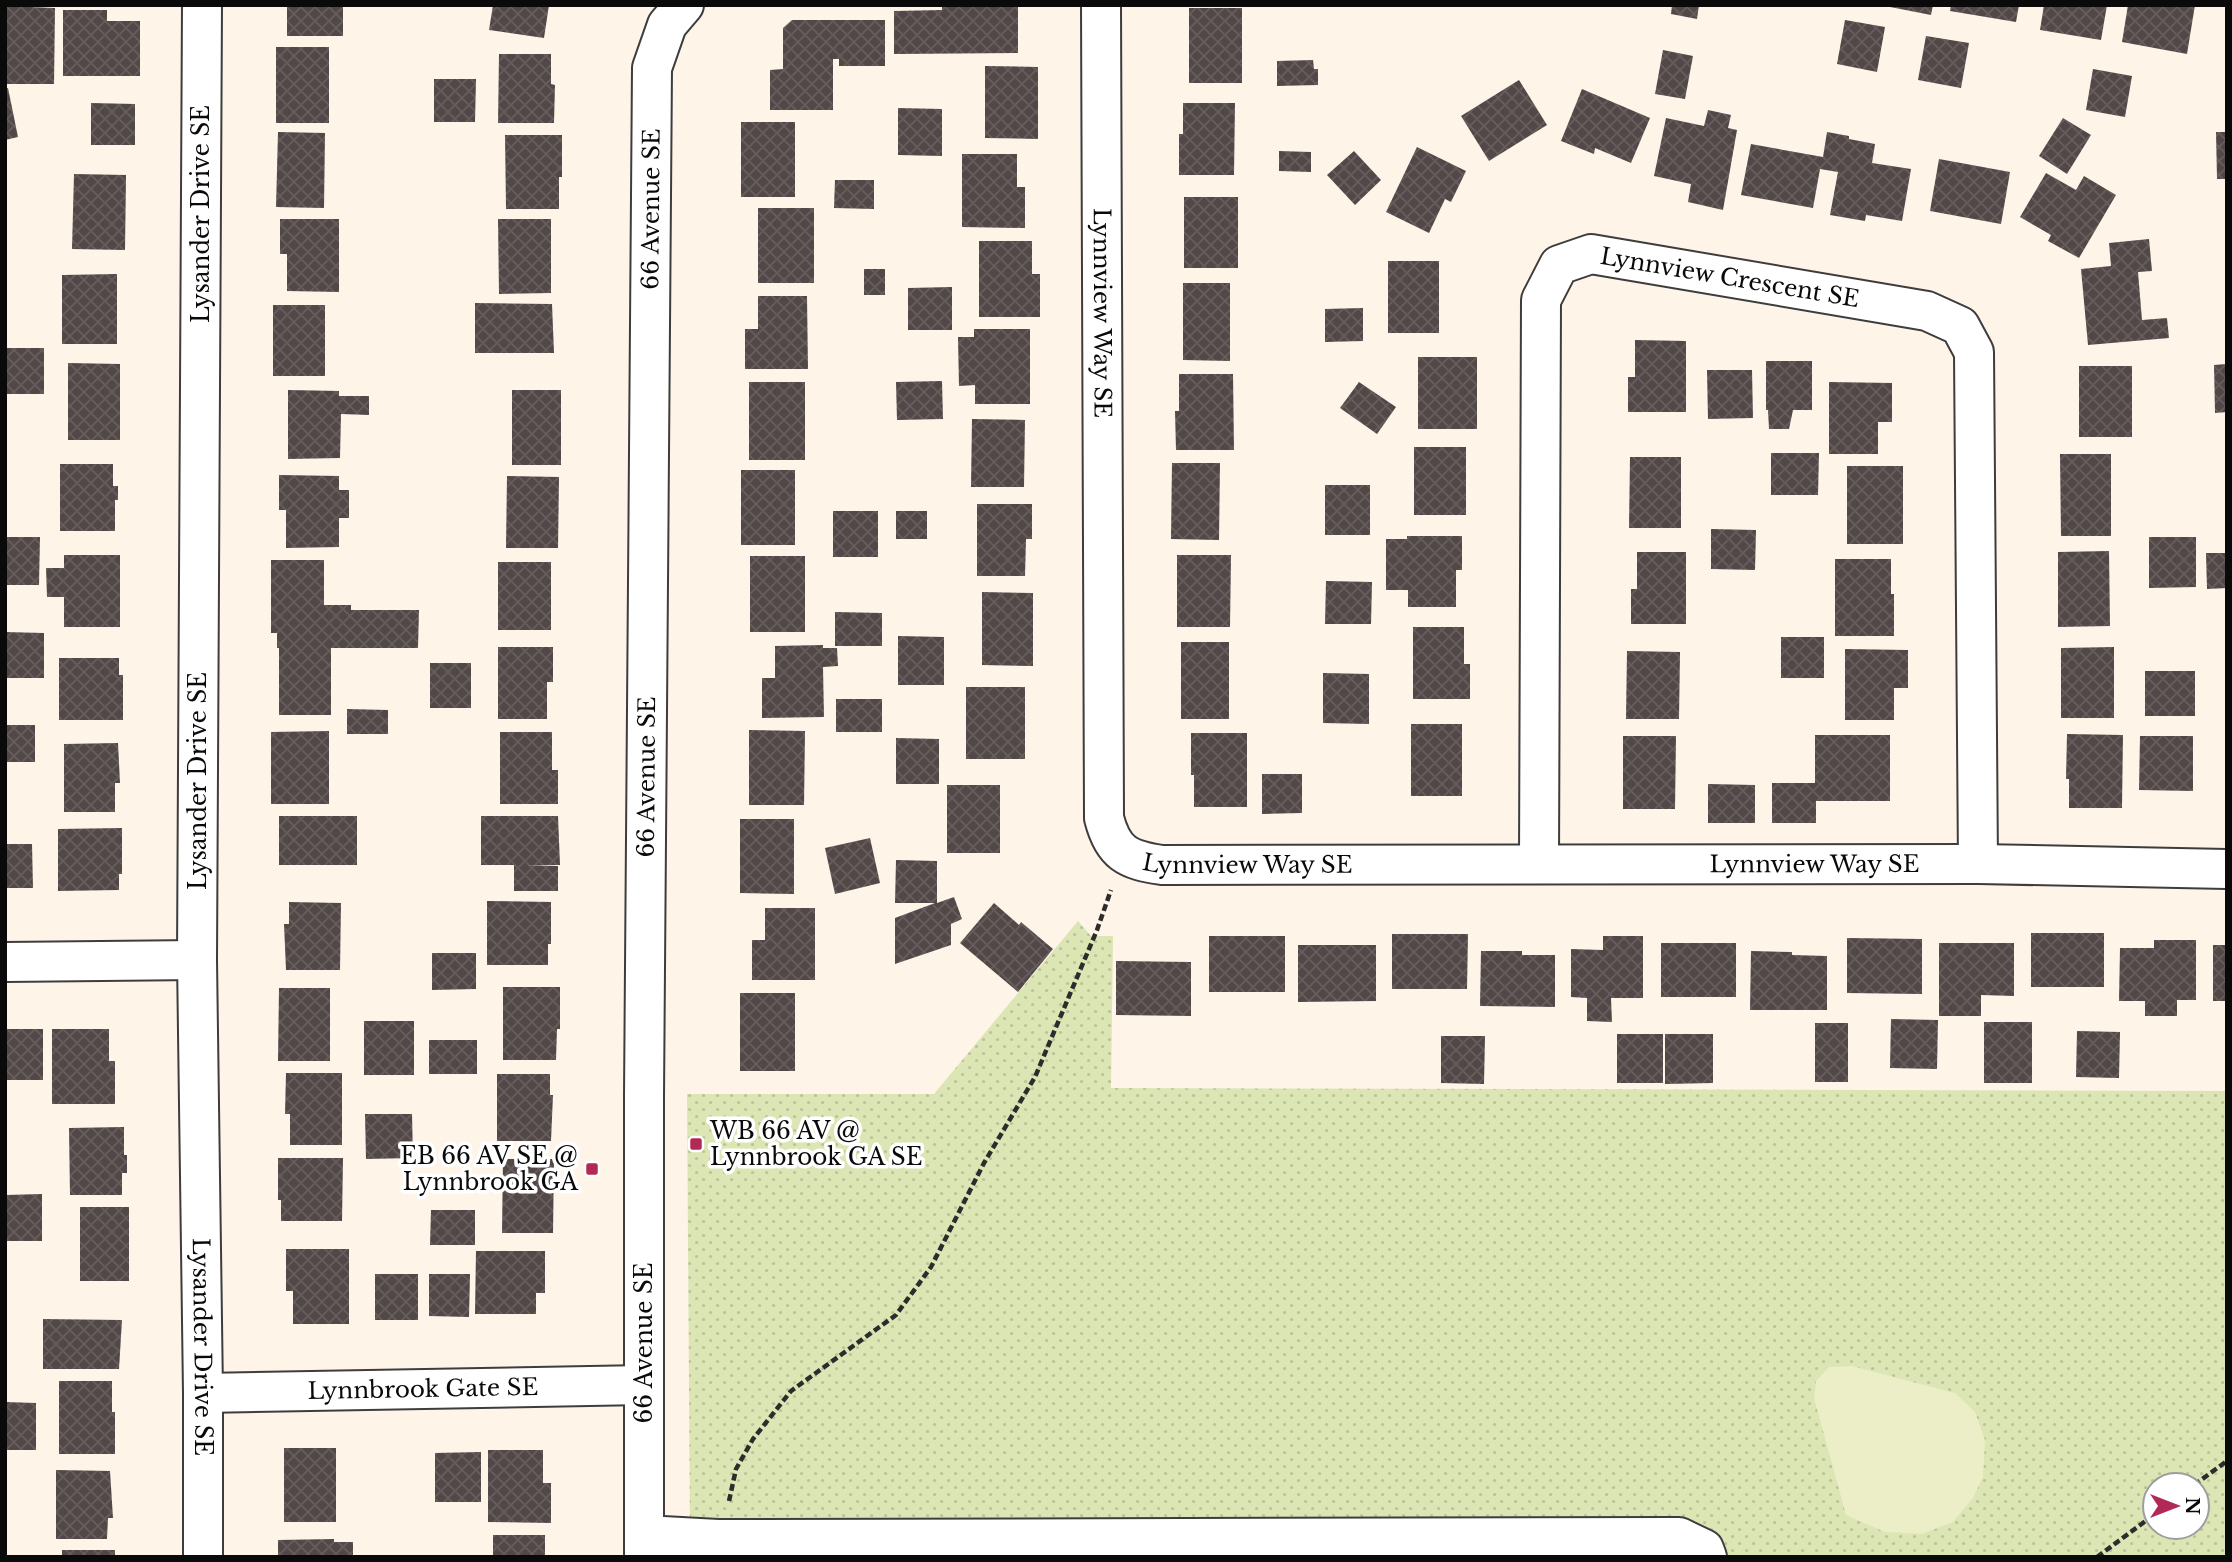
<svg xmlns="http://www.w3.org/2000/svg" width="2232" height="1562" font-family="'Libre Baskerville',serif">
<defs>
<pattern id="park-dots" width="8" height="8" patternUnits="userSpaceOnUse" patternTransform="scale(1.75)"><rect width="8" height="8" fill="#dbe6b4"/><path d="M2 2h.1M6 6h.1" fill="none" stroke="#bbc499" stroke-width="1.8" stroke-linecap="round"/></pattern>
<pattern id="building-cross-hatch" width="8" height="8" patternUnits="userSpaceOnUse" patternTransform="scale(1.75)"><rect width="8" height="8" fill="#524847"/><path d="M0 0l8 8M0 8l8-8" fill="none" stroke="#665e5d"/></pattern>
</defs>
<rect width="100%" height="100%" fill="#fef4e8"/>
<path fill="url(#park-dots)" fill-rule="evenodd" d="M1078,921L1091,936H1113L1111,1088L2227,1091V1557H1721L690,1538L687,1094H934ZM2155,1485H2197V1527H2155Z"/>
<path fill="#ebeec6" d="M1852,1366L1955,1393L1975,1412L1985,1440L1983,1477L1973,1498L1953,1522L1922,1534L1885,1532L1846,1515L1814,1398L1816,1381L1829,1367Z"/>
<g fill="url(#building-cross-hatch)">
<rect x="287" y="5" width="56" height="31"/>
<path d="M493,5H549L544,38L489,30Z"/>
<path d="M942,5H1018V53L894,54V11L942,10Z"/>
<path d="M1672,5H1699L1697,19L1671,14Z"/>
<path d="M1880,5H1933L1931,15Z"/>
<path d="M1951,5H2019L2016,22L1950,11Z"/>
<path d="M2044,5H2107L2101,40L2040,30Z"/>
<path d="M2128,5H2195L2187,54L2122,42Z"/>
<path d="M5,6L55,8L54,84H5Z"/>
<rect x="1189" y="8" width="53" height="75"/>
<path d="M63,10H107V21H140V76H63Z"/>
<path d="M792,20H885V66H839V59H833V110H770V70L783,69V28Z"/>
<path d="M1845,20L1885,27L1877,72L1837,64Z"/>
<path d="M1926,36L1969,43L1961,88L1918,80Z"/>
<rect x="276" y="47" width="53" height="76"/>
<path d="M1663,50L1693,56L1685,99L1655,94Z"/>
<path d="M499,54H551V84L555,85L554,123H498Z"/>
<path d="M1313,60L1314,69H1318V85L1277,86V61Z"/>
<path d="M985,66L1038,67V139L985,138Z"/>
<path d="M2093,69L2132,76L2125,117L2086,110Z"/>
<path d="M434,79H476L475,122H434Z"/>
<path d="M1519,80L1547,125L1489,161L1461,116Z"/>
<path d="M8,88L18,137L5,140V89Z"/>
<path d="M1582,89L1650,118L1631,163L1595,148L1594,154L1561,141Z"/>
<path d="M91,103L135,104V145H91Z"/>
<path d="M1183,103H1235L1234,175H1179V134H1183Z"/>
<path d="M898,108L942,109V156L898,155Z"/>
<path d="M1708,110L1731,115L1728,128L1737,130L1723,210L1688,202L1691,184L1654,176L1666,118L1704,126Z"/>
<path d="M2063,118L2091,135L2067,174L2039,156Z"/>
<rect x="741" y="122" width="54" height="75"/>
<path d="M278,132L325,133L324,208L276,207Z"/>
<path d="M1827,132L1849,136V139L1875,144L1872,163L1911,169L1902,221L1866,215L1865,221L1830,215L1838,172L1820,169L1813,208L1741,195L1751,144L1823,157Z"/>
<path d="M2216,132H2227V179H2217Z"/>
<path d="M505,135H562V177H559V209H506Z"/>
<path d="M1417,147L1466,171L1451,202L1445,199L1429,233L1386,212Z"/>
<path d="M1279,151L1311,152V172L1279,171Z"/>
<path d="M1354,151L1381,180L1355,205L1327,175Z"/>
<path d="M962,154H1017V187H1025V228L962,227Z"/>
<path d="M1939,159L2010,172L2001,224L1930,211Z"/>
<path d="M2046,173L2076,190L2084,176L2116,195L2079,258L2048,241L2051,235L2020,217Z"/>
<path d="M74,174L126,175L125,250L72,249Z"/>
<path d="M835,180H874V209L834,208Z"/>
<rect x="1184" y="197" width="54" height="71"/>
<rect x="758" y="208" width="56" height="75"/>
<path d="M280,219H339V292L287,291V254H280Z"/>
<path d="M498,219H551V293L499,294Z"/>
<path d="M2149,239L2152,271L2138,272L2142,320L2167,318L2169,338L2088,345L2081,269L2111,266L2109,243Z"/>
<path d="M979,241H1032V274H1040V317H979Z"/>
<rect x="1388" y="261" width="51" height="72"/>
<rect x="864" y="269" width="21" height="26"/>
<path d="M117,274V344H62V275Z"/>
<path d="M1183,283H1230V361L1183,360Z"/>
<path d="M952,287V330H908V288Z"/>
<path d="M758,296H807L808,369H745V329H758Z"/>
<path d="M475,303L552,304L554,353H475Z"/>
<rect x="273" y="305" width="52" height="71"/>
<path d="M1363,308V341L1325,342V309Z"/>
<path d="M974,329H1030V404H975V385L959,386L958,337H974Z"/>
<path d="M1635,340L1686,341V412H1628V377H1635Z"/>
<rect x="5" y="348" width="39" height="46"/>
<rect x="1418" y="357" width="59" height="72"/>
<path d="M1766,361H1812V410H1793L1789,429H1769L1768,410H1766Z"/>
<path d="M68,363L120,364V440H68Z"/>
<path d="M2227,364V412L2215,413L2214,365Z"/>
<rect x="2079" y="366" width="53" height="71"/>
<path d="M1707,370H1752L1753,418L1708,419Z"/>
<path d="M1179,374H1233L1234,450H1176L1175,411H1179Z"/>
<path d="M942,381L943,419L897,420L896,382Z"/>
<rect x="749" y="382" width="56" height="78"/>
<path d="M1359,382L1396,407L1377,434L1340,408Z"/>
<path d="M1829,382L1892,383V422H1878V454H1829Z"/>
<path d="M288,390L339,391V396H369V415L341,414L340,458L288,459Z"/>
<rect x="512" y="390" width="49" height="75"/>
<path d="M972,419L1025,420L1024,487H971Z"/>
<rect x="1414" y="447" width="52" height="68"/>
<path d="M1771,453H1819L1818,495H1771Z"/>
<path d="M2060,454H2111V536H2061Z"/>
<path d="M1630,457H1681V528H1629Z"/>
<path d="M1172,463H1220L1219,540L1171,539Z"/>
<path d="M60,464H113V486H118V500H115V531H60Z"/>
<rect x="1847" y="466" width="56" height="78"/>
<rect x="741" y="470" width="54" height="75"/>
<path d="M279,475L339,476V490H349V518H339V547L286,548V510H279Z"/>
<path d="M507,476L559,477L558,548H506Z"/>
<rect x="1325" y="485" width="45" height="50"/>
<path d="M977,504H1032V539H1026L1025,576H977Z"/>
<rect x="833" y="511" width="45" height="46"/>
<rect x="896" y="511" width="31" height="28"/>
<path d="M1711,529L1756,530L1755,570L1711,569Z"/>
<path d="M1407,536H1462V570H1456V607H1408V590H1386V539H1407Z"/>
<path d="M5,537H40L39,585H5Z"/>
<path d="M2149,537H2196V587L2149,588Z"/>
<path d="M2109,551L2110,626L2058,627V552Z"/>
<path d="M1637,552H1686V624H1631V589H1637Z"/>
<path d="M2206,553H2227V588L2207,589Z"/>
<path d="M64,555H120V627H64V597H47L46,568H64Z"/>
<path d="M1177,555H1231L1230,627H1177Z"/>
<rect x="750" y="556" width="55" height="76"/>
<path d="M1835,559H1891V594H1894V636H1835Z"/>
<path d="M271,560H324V605H351V610H419L418,648H331V715H279V648H277V633H271Z"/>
<rect x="498" y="562" width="53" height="68"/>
<path d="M1326,581L1372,582L1371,624H1325Z"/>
<path d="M982,592L1033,593V666L982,665Z"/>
<path d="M835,612L882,613V646H835Z"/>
<path d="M1413,627H1464V664H1470V699H1413Z"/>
<path d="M5,632L44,633V678H5Z"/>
<path d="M898,636L944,637V685H898Z"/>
<rect x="1781" y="637" width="43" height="41"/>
<rect x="1181" y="642" width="48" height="77"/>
<path d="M823,645V648H837L838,666L823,667L824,717L762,718V678H775V646Z"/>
<path d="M498,647H553V682H547V719H498Z"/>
<path d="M2114,647V718H2061V648Z"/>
<path d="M1845,649L1908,650V688H1894V720H1845Z"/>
<path d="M1627,651L1680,652L1679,719H1626Z"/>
<path d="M59,658H119V675H123V720H59Z"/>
<rect x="430" y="663" width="41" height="45"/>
<rect x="2145" y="671" width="50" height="45"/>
<path d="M1323,673L1369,674V724L1323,723Z"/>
<rect x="966" y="687" width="59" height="72"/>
<rect x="836" y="699" width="46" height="33"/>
<path d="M347,709L388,710V734H347Z"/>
<rect x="1411" y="724" width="51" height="72"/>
<rect x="5" y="725" width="30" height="37"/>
<path d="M749,730L805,731L804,805H749Z"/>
<path d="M329,731V804H271V732Z"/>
<path d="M500,732H552V770H558V804H500Z"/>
<path d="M1191,733H1247V807H1194V775H1191Z"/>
<path d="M2067,734L2123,735L2122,808H2069V779H2066Z"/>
<path d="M1815,735H1890V801H1816V823H1772V783H1815Z"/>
<path d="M1623,736H1676L1675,809H1623Z"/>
<path d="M2140,736H2193V791L2139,790Z"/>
<path d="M896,738L939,739V784H896Z"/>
<path d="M118,743L120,783H115V812H64V744Z"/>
<path d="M1262,774H1302V813L1262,814Z"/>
<path d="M1708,784L1755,785V823H1708Z"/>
<rect x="947" y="785" width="53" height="68"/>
<rect x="279" y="816" width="78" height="49"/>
<path d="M481,816H558L560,865H526L558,866V891H514V865H481Z"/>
<path d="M740,819H794V894L740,893Z"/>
<path d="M122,828V874H119V890L58,891V829Z"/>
<path d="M870,838L880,883L835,894L825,848Z"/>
<path d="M5,844H32L33,888H5Z"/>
<path d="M896,860L937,861V903L954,897L962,919L951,924V945L895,964V918L935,903H895Z"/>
<path d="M487,901L551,902V944H548V965H487Z"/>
<path d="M289,902L341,903L340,970H286L284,924H289Z"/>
<path d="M994,903L1019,925L1021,922L1053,949L1018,992L960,943Z"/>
<path d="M765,908H815V980H752V940H765Z"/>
<rect x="2031" y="933" width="73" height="54"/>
<path d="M1392,934H1468L1467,989H1392Z"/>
<rect x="1209" y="936" width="76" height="56"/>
<path d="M1603,936H1643V998H1611L1612,1022L1587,1021V998L1571,997V949L1603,950Z"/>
<path d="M1847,938L1922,939V994L1847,993Z"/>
<path d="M2154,940H2196V1000H2177V1016H2145V1001H2119L2120,948H2154Z"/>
<rect x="1661" y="943" width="75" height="54"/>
<path d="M1939,943H2014V996L1981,995V1016H1939Z"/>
<path d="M1298,945H1376V1001L1298,1002Z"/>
<rect x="2213" y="945" width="14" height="56"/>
<path d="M1481,951H1522V955H1555V1007L1480,1006Z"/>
<path d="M1751,951L1792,952V955L1827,956V1010H1750Z"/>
<path d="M432,953H476V989L432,990Z"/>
<path d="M1116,961L1191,962V1016L1116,1015Z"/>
<path d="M503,987H560V1029H557L556,1060H503Z"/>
<path d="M279,988H330V1061H278Z"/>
<rect x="740" y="993" width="55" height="78"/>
<path d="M1891,1019L1938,1020L1937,1069L1890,1068Z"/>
<rect x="364" y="1021" width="50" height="54"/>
<rect x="1984" y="1022" width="48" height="61"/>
<rect x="1815" y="1023" width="33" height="59"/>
<rect x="5" y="1029" width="38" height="51"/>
<path d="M52,1029H109V1061H115V1104H52Z"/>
<path d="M2077,1031L2120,1032L2119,1078L2076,1077Z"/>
<rect x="1617" y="1034" width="46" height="49"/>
<path d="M1665,1034H1713V1083L1665,1084Z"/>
<path d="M1441,1036H1485L1484,1084L1441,1083Z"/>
<rect x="429" y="1040" width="48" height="34"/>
<path d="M286,1073H342V1145H290V1114H285Z"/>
<path d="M497,1074H550V1095H553L551,1141H497Z"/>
<path d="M365,1114H412L413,1158L366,1159Z"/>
<path d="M124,1127V1155H127V1173H122V1195H70L69,1128Z"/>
<path d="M278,1158H343L342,1221H281V1200H278Z"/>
<path d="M503,1159H554L553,1233H502Z"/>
<path d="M42,1194V1241H5V1195Z"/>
<rect x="80" y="1207" width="49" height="74"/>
<path d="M431,1210H475V1245H430Z"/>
<path d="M286,1249H349V1324H293V1291H286Z"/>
<path d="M476,1251H545V1293H536V1314H475Z"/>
<rect x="375" y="1274" width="43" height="46"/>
<path d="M429,1274H470L469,1317L429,1316Z"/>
<path d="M43,1319L122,1320L119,1369H43Z"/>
<path d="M59,1381H112V1412H115V1454H59Z"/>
<path d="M5,1402L36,1403V1450H5Z"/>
<rect x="284" y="1448" width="52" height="74"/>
<path d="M488,1450H543V1483H551V1523L488,1522Z"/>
<path d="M481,1452V1502H435V1453Z"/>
<path d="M56,1470L110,1471L113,1518H108L107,1539H56Z"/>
<rect x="493" y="1535" width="52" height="22"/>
<path d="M334,1539V1542H353V1557H278V1540Z"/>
<rect x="62" y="1550" width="53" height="7"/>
</g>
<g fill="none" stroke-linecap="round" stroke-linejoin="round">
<defs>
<g id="minor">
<path id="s1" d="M202,5L197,960L203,1393V1557"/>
<path id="s2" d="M1101,5L1104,818C1113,853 1127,860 1162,865L1978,864L2227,869"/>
<path id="s3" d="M1539,863L1541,300L1559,265L1591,254L1927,311L1960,326L1974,352L1978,864"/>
<path d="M5,962L197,960"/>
<path id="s4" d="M203,1393L644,1385"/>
<path d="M644,1535L718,1539L1679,1537L1704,1549L1707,1557"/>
<path id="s5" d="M644,1557V1097L652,68L667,25L684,5"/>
</g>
</defs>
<use href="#minor" stroke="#3d3d3d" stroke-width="42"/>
<g stroke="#2c2c2c" stroke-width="4.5" stroke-dasharray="7 3.5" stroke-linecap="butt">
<path d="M2194,1485L2227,1461"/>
<path d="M729,1501L736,1469L753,1439L791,1391L896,1315L931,1267L984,1163L1035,1077L1097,930L1111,890"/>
<path d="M2097,1557L2155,1514"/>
</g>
<use href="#minor" stroke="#fff" stroke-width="38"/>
</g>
<g fill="#b32955" stroke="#fff" stroke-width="2.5">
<rect x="689" y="1137" width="14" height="14" rx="3.5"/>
<rect x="585" y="1162" width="14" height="14" rx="3.5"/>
</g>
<g text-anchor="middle" stroke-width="7" stroke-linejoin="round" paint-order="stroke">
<g font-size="23" fill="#0a0a0a" stroke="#fff">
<text dy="8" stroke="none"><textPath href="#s5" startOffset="1348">66 Avenue SE</textPath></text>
<text transform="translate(201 214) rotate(-90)" y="8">Lysander Drive SE</text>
<text dy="8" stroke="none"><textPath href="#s3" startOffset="777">Lynnview Crescent SE</textPath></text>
<text dy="8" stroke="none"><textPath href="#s2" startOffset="308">Lynnview Way SE</textPath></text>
<text dy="8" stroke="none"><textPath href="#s5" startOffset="780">66 Avenue SE</textPath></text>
<text transform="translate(198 781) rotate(-90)" y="8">Lysander Drive SE</text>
<text dy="8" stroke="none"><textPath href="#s2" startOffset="980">Lynnview Way SE</textPath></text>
<text dy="8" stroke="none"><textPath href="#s2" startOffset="1547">Lynnview Way SE</textPath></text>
<text transform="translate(644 1343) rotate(-90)" y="8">66 Avenue SE</text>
<text dy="8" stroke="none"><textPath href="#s1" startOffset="1342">Lysander Drive SE</textPath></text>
<text dy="8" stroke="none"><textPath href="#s4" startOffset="220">Lynnbrook Gate SE</textPath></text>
</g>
<g font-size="23" fill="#0a0a0a" stroke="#fff" text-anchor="start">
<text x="710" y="1139">WB 66 AV @<tspan x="710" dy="26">Lynnbrook GA SE</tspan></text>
<text x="578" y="1164" text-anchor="end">EB 66 AV SE @<tspan x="578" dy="26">Lynnbrook GA</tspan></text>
</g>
</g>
<rect width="2232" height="1562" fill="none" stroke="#0a0a0a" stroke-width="14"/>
<g transform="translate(2176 1506) rotate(90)"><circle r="33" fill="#ffffff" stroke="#9d9d9d" stroke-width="2"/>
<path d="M0-5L12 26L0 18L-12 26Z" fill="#b32955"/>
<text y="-10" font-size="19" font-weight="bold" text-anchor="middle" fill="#0a0a0a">N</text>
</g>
</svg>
